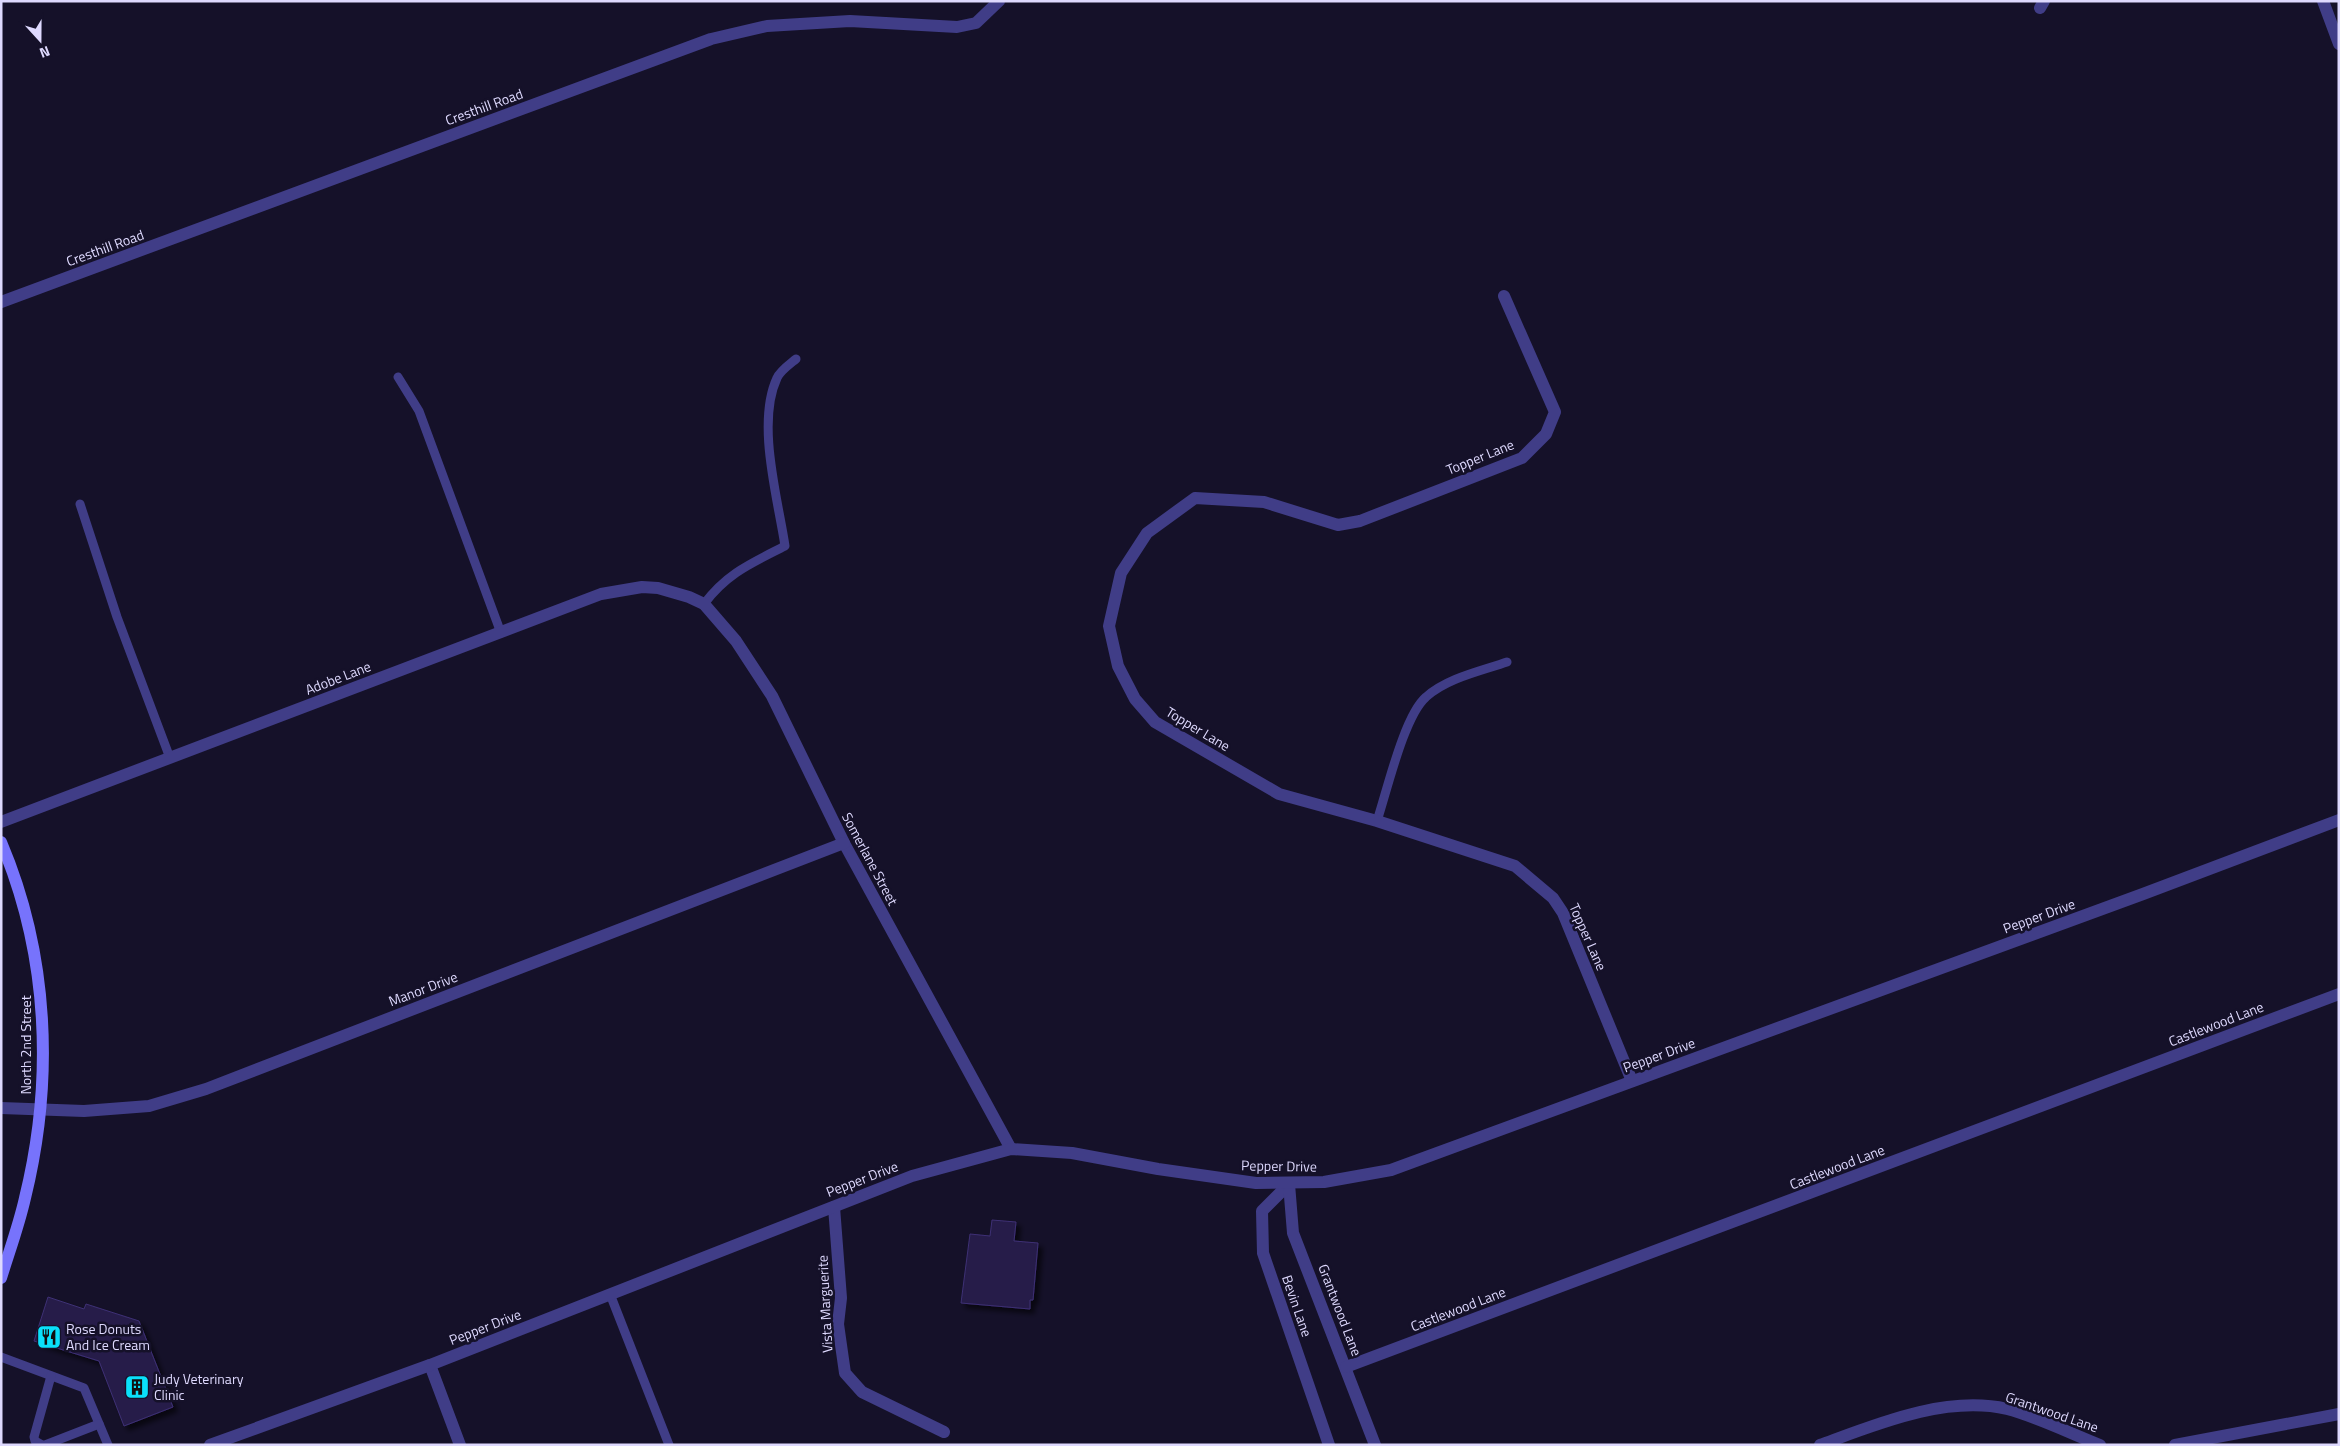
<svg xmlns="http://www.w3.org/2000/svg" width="2340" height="1446" font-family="'Titillium Web',sans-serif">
<defs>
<filter id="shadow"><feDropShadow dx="4.5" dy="4.5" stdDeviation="2.5" flood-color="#0009"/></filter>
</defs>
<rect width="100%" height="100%" fill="#151129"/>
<g fill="#261d49" stroke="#3e3075" filter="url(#shadow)">
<path d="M992,1220L1016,1222L1014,1241L1038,1243L1033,1300H1030V1309L961,1303L970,1234L990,1236Z"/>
<path d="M48,1297L84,1309L86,1304L139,1321L173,1407L124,1426L99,1361L34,1341Z"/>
</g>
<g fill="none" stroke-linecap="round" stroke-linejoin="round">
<g stroke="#403d87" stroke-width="9">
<path d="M398,377L419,411L501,633"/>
<path d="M80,504L117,617L170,758"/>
<path d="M704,604C727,573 752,563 785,546C778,499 756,423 777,378C780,371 790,364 796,359"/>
<path d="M1377,821C1387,791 1404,716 1426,697C1447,678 1481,671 1507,662"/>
<path d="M610,1294L669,1445"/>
<path d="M1,1357L84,1388L108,1445"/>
<path d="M42,1445L35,1441L34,1437L51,1376"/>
<path d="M45,1445L99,1424"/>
</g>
<g stroke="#403d87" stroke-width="12">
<path d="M2040,8L2044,1"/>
<path d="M1504,296L1555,412L1546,434L1522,458L1360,521L1338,525L1264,502L1195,498L1147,533L1121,573L1109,626L1118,666L1135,699L1155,722L1279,794L1377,821L1515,866L1553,898L1563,913L1632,1081"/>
<path d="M1,302L711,39L767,26L850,21L957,27L976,23L999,1"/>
<path d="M1,822L601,594L642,587L658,588L689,597L704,604L736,641L772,696L844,843L1011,1149"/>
<path d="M1,1108L84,1111L149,1106L206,1089L844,843"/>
<path d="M1289,1184L1262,1211L1263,1253L1329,1445"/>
<path d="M1289,1184L1293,1233L1375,1445"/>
<path d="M834,1207L841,1298L838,1324L845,1373L862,1392L944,1432"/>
<path d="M430,1365L460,1445"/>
<path d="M1346,1367L2339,994"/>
<path d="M1820,1445C1877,1424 1946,1395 2007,1409C2035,1416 2072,1434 2100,1445"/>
<path d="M2175,1445L2339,1414"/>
</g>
<g stroke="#403d87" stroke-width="12">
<path d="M2323,1L2339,44"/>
<path d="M210,1445L430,1365L912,1176L1011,1149L1072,1153L1158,1169L1256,1183L1324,1182L1391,1170L2143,894L2339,820"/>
</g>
<path stroke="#7773fc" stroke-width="12" d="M1,842C49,955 54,1080 25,1198C19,1225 9,1252 1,1278"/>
</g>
<defs>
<symbol id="restaurant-square" viewBox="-11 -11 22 22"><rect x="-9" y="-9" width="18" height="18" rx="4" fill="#0ae0fa" stroke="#151129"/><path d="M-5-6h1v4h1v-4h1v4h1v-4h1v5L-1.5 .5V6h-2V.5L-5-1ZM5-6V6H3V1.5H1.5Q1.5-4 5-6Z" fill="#111"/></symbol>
<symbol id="building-square" viewBox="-11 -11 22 22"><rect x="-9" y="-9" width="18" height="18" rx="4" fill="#0ae0fa" stroke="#151129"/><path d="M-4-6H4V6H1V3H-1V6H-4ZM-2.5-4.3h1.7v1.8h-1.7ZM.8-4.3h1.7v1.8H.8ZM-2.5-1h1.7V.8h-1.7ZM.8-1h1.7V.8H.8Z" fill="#111"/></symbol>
</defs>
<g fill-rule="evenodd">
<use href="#restaurant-square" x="35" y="1323" width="28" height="28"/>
<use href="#building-square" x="123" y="1373" width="28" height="28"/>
</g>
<g text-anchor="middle" stroke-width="5" stroke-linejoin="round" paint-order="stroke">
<g font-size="14" fill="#ded9fe" stroke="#151129">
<text transform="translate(484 107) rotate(-20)" y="5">Cresthill Road</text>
<text transform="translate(105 248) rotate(-20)" y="5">Cresthill Road</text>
<text transform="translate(1480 457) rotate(-22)" y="5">Topper Lane</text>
<text transform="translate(338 678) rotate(-21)" y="5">Adobe Lane</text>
<text transform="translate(1198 729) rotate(31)" y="5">Topper Lane</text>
<text transform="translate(870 859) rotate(62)" y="5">Somerlane Street</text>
<text transform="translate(2039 916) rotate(-20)" y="5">Pepper Drive</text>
<text transform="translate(1588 937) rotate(66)" y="5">Topper Lane</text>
<text transform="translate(423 989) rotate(-21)" y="5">Manor Drive</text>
<text transform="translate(2216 1024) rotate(-21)" y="5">Castlewood Lane</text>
<text transform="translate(26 1045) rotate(-90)" y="5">North 2nd Street</text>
<text transform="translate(1659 1055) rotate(-20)" y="5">Pepper Drive</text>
<text transform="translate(1279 1166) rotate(1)" y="5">Pepper Drive</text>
<text transform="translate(1837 1167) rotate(-21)" y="5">Castlewood Lane</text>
<text transform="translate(862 1179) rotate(-21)" y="5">Pepper Drive</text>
<text transform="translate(825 1304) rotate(-93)" y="5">Vista Marguerite</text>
<text transform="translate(1297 1306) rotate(71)" y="5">Bevin Lane</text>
<text transform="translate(1458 1309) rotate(-21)" y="5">Castlewood Lane</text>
<text transform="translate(1340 1310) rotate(69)" y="5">Grantwood Lane</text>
<text transform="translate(485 1327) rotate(-21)" y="5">Pepper Drive</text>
<text transform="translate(2052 1412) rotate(19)" y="5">Grantwood Lane</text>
</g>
<g font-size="14" fill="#ded9fe" stroke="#151129" text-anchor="start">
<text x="66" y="1334">Rose Donuts<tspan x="66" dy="16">And Ice Cream</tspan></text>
<text x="154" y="1384">Judy Veterinary<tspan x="154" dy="16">Clinic</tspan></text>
</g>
</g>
<rect width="2340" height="1446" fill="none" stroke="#ded9fe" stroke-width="5"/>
<g transform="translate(40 40) rotate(159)" stroke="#151129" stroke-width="4" paint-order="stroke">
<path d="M0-4L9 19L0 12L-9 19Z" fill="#ded9fe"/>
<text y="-8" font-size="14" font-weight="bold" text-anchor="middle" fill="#ded9fe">N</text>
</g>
</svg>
